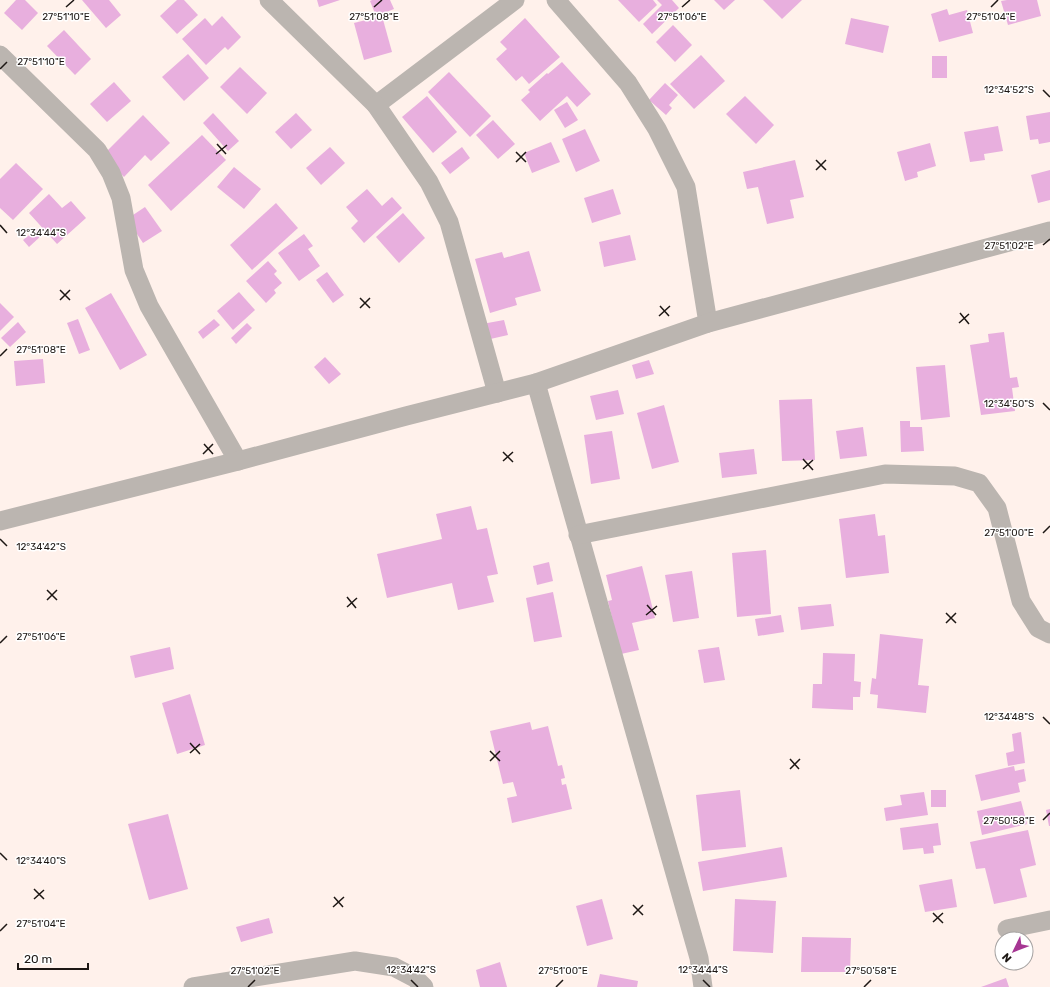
<svg xmlns="http://www.w3.org/2000/svg" width="1050" height="987" font-family="Rubik,sans-serif">
<rect width="100%" height="100%" fill="#fff1eb"/>
<g fill="#e8afde">
<path d="M16,0H25L38,13L22,30L4,13Z"/>
<path d="M82,0H109L121,15L106,28Z"/>
<path d="M177,0H184L198,15L177,34L160,16Z"/>
<path d="M317,0H340L319,7Z"/>
<path d="M372,0H390L394,9L376,16L370,1Z"/>
<path d="M618,0H653L657,5L639,22Z"/>
<path d="M657,0H672L679,8L652,34L643,24L662,5Z"/>
<path d="M714,0H735L724,10Z"/>
<path d="M763,0H802L782,19Z"/>
<path d="M1007,0H1037L1041,16L1008,25L1001,1Z"/>
<path d="M947,9L949,15L967,10L973,33L939,42L931,14Z"/>
<path d="M222,16L241,37L228,50L225,47L206,65L182,39L205,18L212,26Z"/>
<path d="M382,16L392,52L364,60L354,23Z"/>
<path d="M525,18L560,57L529,84L522,76L516,81L496,59L507,49L500,42Z"/>
<path d="M851,18L889,26L883,53L845,44Z"/>
<path d="M673,25L692,45L675,62L656,42Z"/>
<path d="M64,30L91,59L75,75L47,46Z"/>
<path d="M188,54L209,78L184,101L162,77Z"/>
<path d="M701,55L725,81L694,109L670,84Z"/>
<rect x="932" y="56" width="15" height="22"/>
<path d="M562,62L591,94L577,107L567,96L540,121L521,100L530,92L528,90L547,73L548,74Z"/>
<path d="M240,67L267,93L247,114L220,87Z"/>
<path d="M449,72L491,116L470,137L428,92Z"/>
<path d="M114,82L131,101L107,122L90,104Z"/>
<path d="M665,83L678,95L669,105L672,108L666,115L649,100Z"/>
<path d="M427,96L457,132L433,153L402,117Z"/>
<path d="M745,96L774,125L756,144L726,114Z"/>
<path d="M567,102L578,120L565,128L554,110Z"/>
<path d="M1050,112V142L1039,144L1038,139L1030,140L1026,116Z"/>
<path d="M213,113L239,141L228,151L203,123Z"/>
<path d="M296,113L312,130L291,149L275,132Z"/>
<path d="M143,115L170,143L151,161L145,155L124,177L103,155Z"/>
<path d="M493,120L515,144L498,159L476,135Z"/>
<path d="M998,126L1003,151L984,154L985,160L970,162L964,132Z"/>
<path d="M585,129L600,161L576,172L562,139Z"/>
<path d="M202,135L226,160L171,211L148,185Z"/>
<path d="M551,142L560,162L532,173L524,153Z"/>
<path d="M930,143L936,166L917,172L918,177L905,181L897,152Z"/>
<path d="M330,147L345,163L321,185L306,168Z"/>
<path d="M462,147L470,158L450,174L441,163Z"/>
<path d="M795,160L804,197L790,200L794,218L767,224L758,187L747,189L743,172Z"/>
<path d="M16,163L43,189L13,220L0,208V179Z"/>
<path d="M234,167L261,189L244,209L217,187Z"/>
<path d="M1050,170V200L1038,203L1031,175Z"/>
<path d="M367,189L382,206L392,197L402,208L364,243L351,228L358,221L346,207Z"/>
<path d="M613,189L621,214L592,223L584,198Z"/>
<path d="M49,194L62,208L71,201L86,218L57,244L29,213Z"/>
<path d="M276,203L298,228L252,270L230,245Z"/>
<path d="M145,207L162,231L143,243L127,219Z"/>
<path d="M403,213L425,238L399,263L376,237Z"/>
<path d="M37,229L42,235L29,247L23,240Z"/>
<path d="M304,234L313,246L308,249L320,266L299,281L278,253Z"/>
<path d="M630,235L636,260L604,267L599,242Z"/>
<path d="M529,251L541,291L515,298L517,305L490,313L475,259L502,252L504,258Z"/>
<path d="M268,261L277,271L274,274L282,283L274,290L276,293L266,303L246,281Z"/>
<path d="M327,272L344,295L333,303L316,280Z"/>
<path d="M239,292L255,310L233,330L217,311Z"/>
<path d="M111,293L147,355L120,370L85,308Z"/>
<path d="M0,303L14,317L0,331Z"/>
<path d="M78,319L90,350L79,354L67,323Z"/>
<path d="M214,319L220,325L203,339L198,332Z"/>
<path d="M504,320L508,335L486,340L482,324Z"/>
<path d="M18,322L26,332L10,347L1,338Z"/>
<path d="M247,323L252,328L236,344L231,338Z"/>
<path d="M1004,332L1010,378L1017,377L1019,387L1012,388L1015,411L981,415L970,345L989,342L988,334Z"/>
<path d="M325,357L341,374L329,384L314,367Z"/>
<path d="M43,359L45,383L16,386L14,361Z"/>
<path d="M649,360L654,374L636,379L632,365Z"/>
<path d="M945,365L950,417L921,420L916,367Z"/>
<path d="M618,390L624,414L596,420L590,396Z"/>
<path d="M812,399L815,460L782,461L779,400Z"/>
<path d="M664,405L679,462L652,469L637,413Z"/>
<path d="M900,421H910V427H922L924,451L901,452Z"/>
<path d="M863,427L867,456L840,459L836,431Z"/>
<path d="M612,431L620,479L591,484L584,435Z"/>
<path d="M754,449L757,474L722,478L719,453Z"/>
<path d="M471,506L477,530L487,528L498,574L487,576L494,602L458,610L452,583L387,598L377,554L442,539L436,514Z"/>
<path d="M875,514L878,536L885,535L889,573L846,578L839,519Z"/>
<path d="M766,550L771,614L737,617L732,553Z"/>
<path d="M549,562L553,581L537,585L533,566Z"/>
<path d="M642,566L655,618L632,623L639,650L621,654L608,601L612,600L606,575Z"/>
<path d="M692,571L699,618L673,622L665,575Z"/>
<path d="M553,592L562,637L534,642L526,598Z"/>
<path d="M831,604L834,626L801,630L798,607Z"/>
<path d="M781,615L784,632L758,636L755,619Z"/>
<path d="M880,634L923,639L918,685L929,686L926,713L877,708L878,695L870,694L872,678L876,679Z"/>
<path d="M170,647L174,669L135,678L130,656Z"/>
<path d="M719,647L725,680L704,683L698,650Z"/>
<path d="M823,653L855,654L854,681L861,682L860,697H853V710L812,708L813,684H822Z"/>
<path d="M190,694L205,745L177,754L162,703Z"/>
<path d="M530,722L532,730L548,726L558,766L562,765L565,778L561,779L562,785L566,784L572,809L512,823L507,798L517,796L513,782L503,784L490,731Z"/>
<path d="M1021,732L1025,763L1008,766L1006,753L1014,751L1012,734Z"/>
<path d="M1014,766L1015,771L1024,769L1026,781L1018,783L1020,792L981,801L975,775Z"/>
<path d="M740,790L746,847L702,851L696,795Z"/>
<rect x="931" y="790" width="15" height="17"/>
<path d="M924,792L928,815L886,821L884,808L902,805L900,795Z"/>
<path d="M1021,801L1027,824L982,835L977,811Z"/>
<path d="M1050,809V826H1049L1046,810Z"/>
<path d="M168,814L188,889L149,900L128,824Z"/>
<path d="M938,823L941,845L933,846L934,853L924,854L923,848L903,850L900,828Z"/>
<path d="M1028,830L1036,865L1020,869L1027,897L994,904L985,868L976,869L970,842Z"/>
<path d="M782,847L787,877L703,891L698,862Z"/>
<path d="M952,879L957,907L925,912L919,885Z"/>
<path d="M602,899L613,939L587,946L576,906Z"/>
<path d="M735,899L776,901L773,953L733,951Z"/>
<path d="M269,918L273,933L241,942L236,927Z"/>
<path d="M802,937L851,938L850,972H801Z"/>
<path d="M500,962L507,987H480L476,970Z"/>
<path d="M600,974L638,981L637,987H597Z"/>
<path d="M1006,978L1009,987H981Z"/>
</g>
<g fill="none" stroke-linecap="round" stroke-linejoin="round">
<g stroke="#bbb5b0" stroke-width="19">
<path d="M269,0L376,105L515,0"/>
<path d="M556,0L628,83L657,129L686,187L708,323"/>
<path d="M0,55L97,150L111,173L121,198L134,270L149,306L238,461"/>
<path d="M376,105L429,182L449,222L497,393"/>
<path d="M536,383L699,958L703,987"/>
<path d="M0,521L238,461L406,416L536,383L708,323L1050,231"/>
<path d="M578,535L885,474L955,476L979,483L997,508L1021,601L1038,628L1050,634"/>
<path d="M1007,929L1050,920"/>
<path d="M193,987L355,961L394,967L415,978L424,987"/>
</g>
</g>
<path fill="none" stroke="#1d1714" stroke-width="1.5" d="M66,7L74,0M374,7L382,0M682,7L690,0M991,7L998,0M0,69L7,62M1043,90L1050,97M217,144L226,154M516,152L526,162M216,154L227,145M816,160L826,170M516,162L526,152M816,170L826,160M0,225L7,233M1043,245L1050,239M60,290L70,300M360,298L370,308M60,300L70,290M660,306L669,316M360,308L370,298M960,313L969,324M659,316L670,306M959,323L969,314M0,356L7,349M1043,403L1050,410M204,444L213,454M503,452L513,462M203,454L213,444M803,459L813,470M503,461L513,452M803,469L813,460M1043,533L1050,526M0,539L7,546M47,590L57,600M347,597L356,608M47,600L57,590M647,605L656,615M347,607L357,598M946,613L956,623M646,615L657,606M946,623L956,613M0,643L7,636M1043,717L1050,724M190,743L200,754M490,751L500,761M190,753L200,744M790,759L799,769M490,761L500,751M790,769L800,759M1043,820L1050,813M0,853L7,860M34,889L44,899M334,897L343,907M34,899L44,890M633,905L643,915M333,907L344,897M933,913L943,923M633,915L643,905M933,922L943,913M0,931L7,924M411,980L418,987M703,980L710,987M248,987L255,980M556,987L563,980M864,987L871,980"/>
<g font-size="10" text-anchor="middle" fill="#1d1714" stroke="#fff" stroke-width="3" stroke-linejoin="round" paint-order="stroke">
<text x="66" y="20">27°51'10"E</text>
<text x="374" y="20">27°51'08"E</text>
<text x="682" y="20">27°51'06"E</text>
<text x="991" y="20">27°51'04"E</text>
<text x="41" y="65">27°51'10"E</text>
<text x="1009" y="93">12°34'52"S</text>
<text x="41" y="236">12°34'44"S</text>
<text x="1009" y="249">27°51'02"E</text>
<text x="41" y="353">27°51'08"E</text>
<text x="1009" y="407">12°34'50"S</text>
<text x="1009" y="536">27°51'00"E</text>
<text x="41" y="550">12°34'42"S</text>
<text x="41" y="640">27°51'06"E</text>
<text x="1009" y="720">12°34'48"S</text>
<text x="1009" y="824">27°50'58"E</text>
<text x="41" y="864">12°34'40"S</text>
<text x="41" y="927">27°51'04"E</text>
<text x="411" y="973">12°34'42"S</text>
<text x="703" y="973">12°34'44"S</text>
<text x="255" y="974">27°51'02"E</text>
<text x="563" y="974">27°51'00"E</text>
<text x="871" y="974">27°50'58"E</text>
</g>
<g transform="translate(1014 951) rotate(227)"><circle r="19" fill="#ffffff" stroke="#a5a2a1"/>
<path d="M0-3L7 15L0 10L-7 15Z" fill="#a63693"/>
<text y="-6" font-size="11" font-weight="bold" text-anchor="middle" fill="#1d1714">N</text>
</g>
<path d="M18 963v6h70v-6" fill="none" stroke="#1d1714" stroke-width="2"/>
<text x="24" y="963" font-size="12" fill="#1d1714" stroke="#ffffff" stroke-width="3" paint-order="stroke">20 m</text>
</svg>
